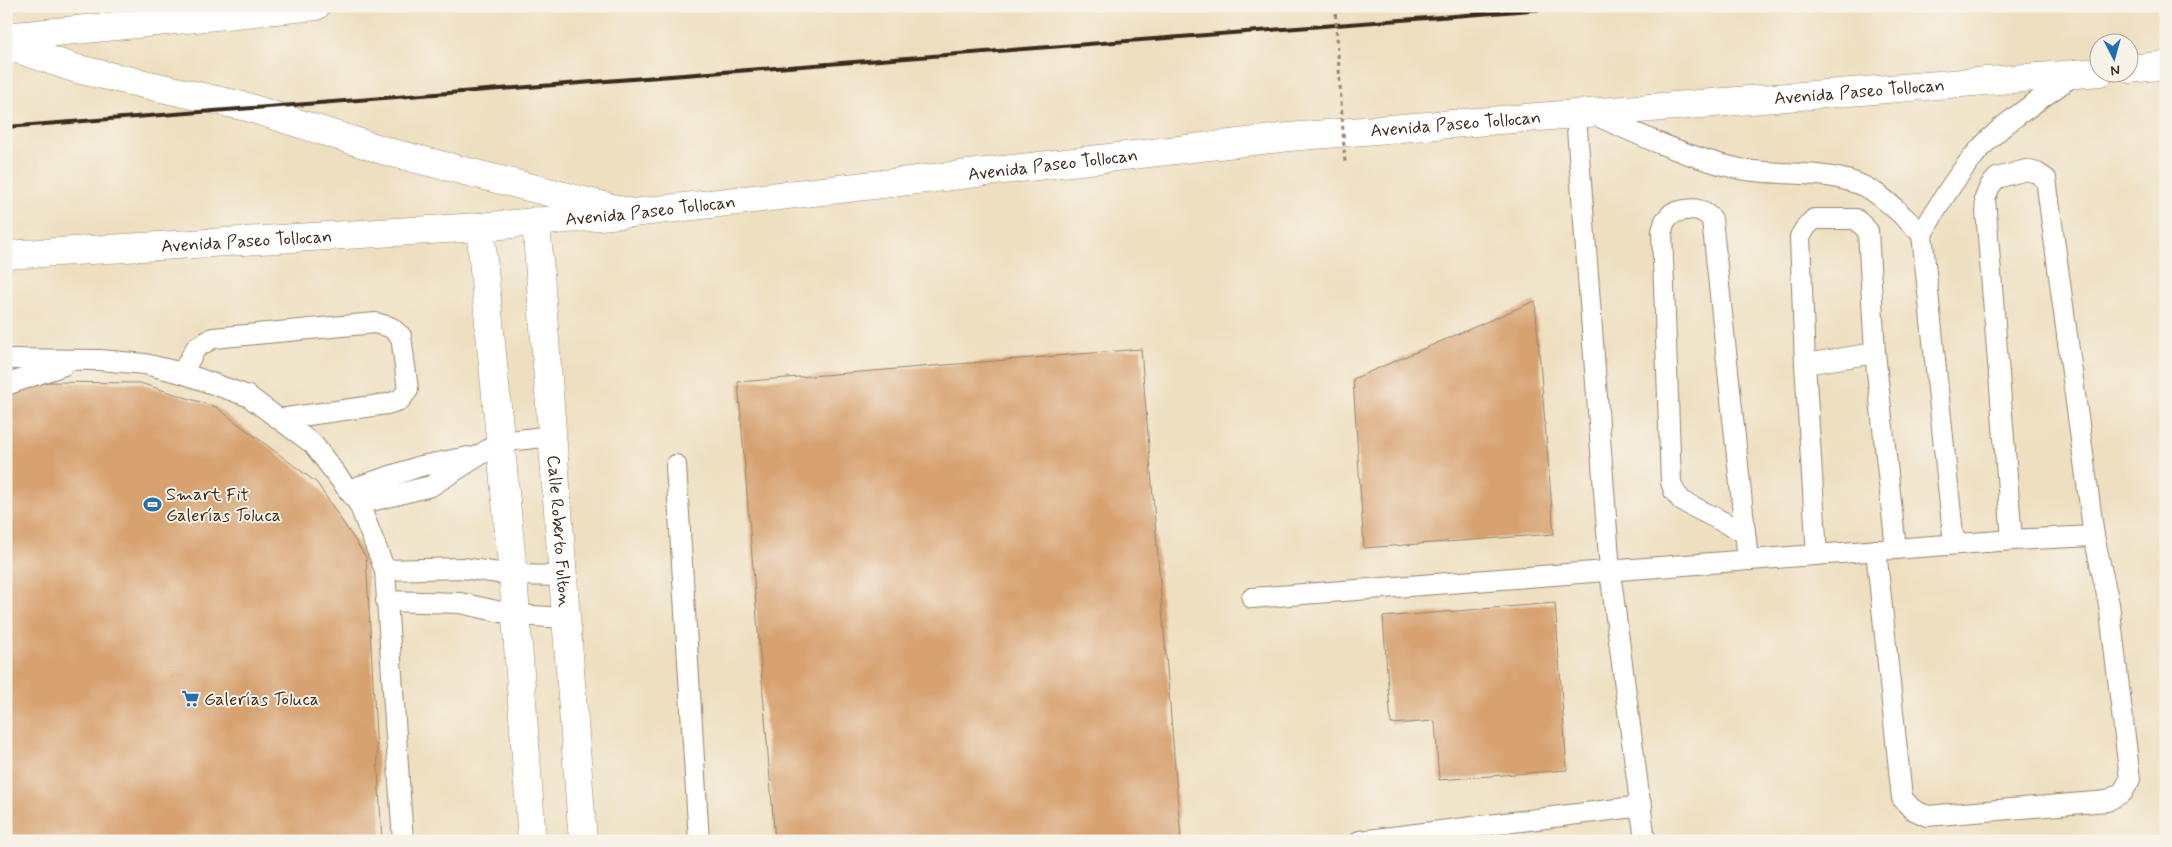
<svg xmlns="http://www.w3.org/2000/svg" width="2172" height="847" font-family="Mynerve,sans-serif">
<rect width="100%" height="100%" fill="#f7f3e8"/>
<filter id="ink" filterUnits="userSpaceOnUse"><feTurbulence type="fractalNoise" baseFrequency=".02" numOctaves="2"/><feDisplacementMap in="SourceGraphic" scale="10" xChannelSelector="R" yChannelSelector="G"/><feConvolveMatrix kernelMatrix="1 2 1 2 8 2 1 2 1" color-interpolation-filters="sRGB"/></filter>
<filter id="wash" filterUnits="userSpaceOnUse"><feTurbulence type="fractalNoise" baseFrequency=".0096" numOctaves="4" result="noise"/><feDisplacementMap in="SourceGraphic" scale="20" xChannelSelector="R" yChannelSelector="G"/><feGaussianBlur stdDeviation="1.12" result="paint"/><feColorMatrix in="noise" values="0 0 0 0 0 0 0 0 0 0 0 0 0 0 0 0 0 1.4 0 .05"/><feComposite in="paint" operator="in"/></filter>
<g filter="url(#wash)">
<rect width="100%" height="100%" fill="#eedfc0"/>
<g id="blocks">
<g fill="#d7a170">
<path d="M1535,301L1554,534L1364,548L1353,379Z"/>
<path d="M1141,349L1181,841H775L738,382Z"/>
<path d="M47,382L140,383L216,407L317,483L366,557L382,841H6V392Z"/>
<path d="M1555,603L1567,770L1439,780L1435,721L1391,724L1383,617Z"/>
</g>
</g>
</g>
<g filter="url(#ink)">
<use href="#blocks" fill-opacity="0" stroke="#94846f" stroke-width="1"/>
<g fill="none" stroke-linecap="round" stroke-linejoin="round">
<defs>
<g id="service">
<path d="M1591,113C1639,135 1688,158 1740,169C1777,176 1817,170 1853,182C1880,190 1901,215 1922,234"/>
<path d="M1576,115L1610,571L1645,841"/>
<path d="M6,359L100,360L145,364L182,373L248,396L313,444L359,504L385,570L403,841"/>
<path d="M1805,364L1800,237L1806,227L1814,219H1856L1868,231L1875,353"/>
<path d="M182,373L196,348L213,338L375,323L390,327L401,336L408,390L400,400L387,404L279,419"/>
<path d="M6,385L64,365"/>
<path d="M676,465L699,841"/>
<path d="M348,490L421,466L468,457"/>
<path d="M359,504L431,486L500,442L552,436"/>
<path d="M1745,533L1682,501L1674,491L1671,482L1662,231L1665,221L1672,213C1691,209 1697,205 1712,219L1748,560"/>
<path d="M1954,544L1922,234C1943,197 1966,159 1999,130C2023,110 2049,93 2074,75"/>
<path d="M1876,550L1902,798L1912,809L1927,816L2107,801L2123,792L2130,779L2109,604L2094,536L2046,179L2037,173L2026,170L1997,178L1990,186L1985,198L2012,540"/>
<path d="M1817,555L1805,364L1875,353L1896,549"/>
<path d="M385,570L463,568L513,575L563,576"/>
<path d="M1252,598L2012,540L2094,536"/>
<path d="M386,601L460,603L515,615L566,618"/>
<path d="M1360,841L1642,806"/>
</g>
<g id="minor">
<path id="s1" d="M536,221L583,841"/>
<path d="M480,227L513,575L532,841"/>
</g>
<g id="secondary">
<path d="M2130,69L2166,65"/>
<path id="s2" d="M6,255L480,227L632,213L1289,137L2100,72"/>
</g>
<g id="trunk">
<path d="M6,37L316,6"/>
<path d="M6,45L77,69L247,107L389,152L632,213"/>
</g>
</defs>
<use href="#service" stroke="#94846f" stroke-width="22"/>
<use href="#minor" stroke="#94846f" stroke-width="29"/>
<use href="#secondary" stroke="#94846f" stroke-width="29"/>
<use href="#trunk" stroke="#94846f" stroke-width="29"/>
<use href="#service" stroke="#fff" stroke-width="20"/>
<use href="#minor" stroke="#fff" stroke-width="28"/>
<use href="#secondary" stroke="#fff" stroke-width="28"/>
<use href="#trunk" stroke="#fff" stroke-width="28"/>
<path stroke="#3b2a1e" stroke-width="4" d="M6,127L1583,6"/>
<path stroke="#94846f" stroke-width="3" stroke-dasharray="4 4" stroke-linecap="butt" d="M1335,6L1345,163"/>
</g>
</g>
<defs>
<symbol id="stadium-bare" viewBox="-9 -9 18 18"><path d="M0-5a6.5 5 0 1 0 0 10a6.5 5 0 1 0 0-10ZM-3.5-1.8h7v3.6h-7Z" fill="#1f6fb2" stroke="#f7f3e8" stroke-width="2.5" paint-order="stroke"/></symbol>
<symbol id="supermarket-bare" viewBox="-9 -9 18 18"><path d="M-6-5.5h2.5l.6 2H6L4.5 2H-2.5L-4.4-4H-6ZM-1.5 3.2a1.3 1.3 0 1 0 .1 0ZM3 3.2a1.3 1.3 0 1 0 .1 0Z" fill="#1f6fb2" stroke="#f7f3e8" stroke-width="2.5" paint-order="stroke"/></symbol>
</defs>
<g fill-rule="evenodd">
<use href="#stadium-bare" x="140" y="492" width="25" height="25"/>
<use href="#supermarket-bare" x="178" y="686" width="25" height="25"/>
</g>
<g text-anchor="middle" stroke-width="4" stroke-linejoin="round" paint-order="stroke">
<g font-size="18" fill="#3b2a1e" stroke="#f7f3e8">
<text dy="6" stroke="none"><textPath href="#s2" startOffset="1861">Avenida Paseo Tollocan</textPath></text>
<text dy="6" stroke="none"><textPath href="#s2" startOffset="1456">Avenida Paseo Tollocan</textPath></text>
<text dy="6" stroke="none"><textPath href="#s2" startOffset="1051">Avenida Paseo Tollocan</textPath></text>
<text dy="6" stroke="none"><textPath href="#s2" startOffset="646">Avenida Paseo Tollocan</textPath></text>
<text dy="6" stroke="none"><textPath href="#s2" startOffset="241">Avenida Paseo Tollocan</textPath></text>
<text dy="6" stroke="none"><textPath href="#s1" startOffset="311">Calle Roberto Fulton</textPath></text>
</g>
<g font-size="18" fill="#3b2a1e" stroke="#f7f3e8" text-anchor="start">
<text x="166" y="500">Smart Fit<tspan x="166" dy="21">Galerías Toluca</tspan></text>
<text x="204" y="705">Galerías Toluca</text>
</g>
</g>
<rect width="2172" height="847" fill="none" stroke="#f7f3e8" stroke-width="25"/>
<g transform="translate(2114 58) rotate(174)"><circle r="24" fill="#f7f3e8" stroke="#aca397"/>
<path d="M0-4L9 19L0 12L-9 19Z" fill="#1f6fb2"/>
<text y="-8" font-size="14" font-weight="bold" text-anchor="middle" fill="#3b2a1e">N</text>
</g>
</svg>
